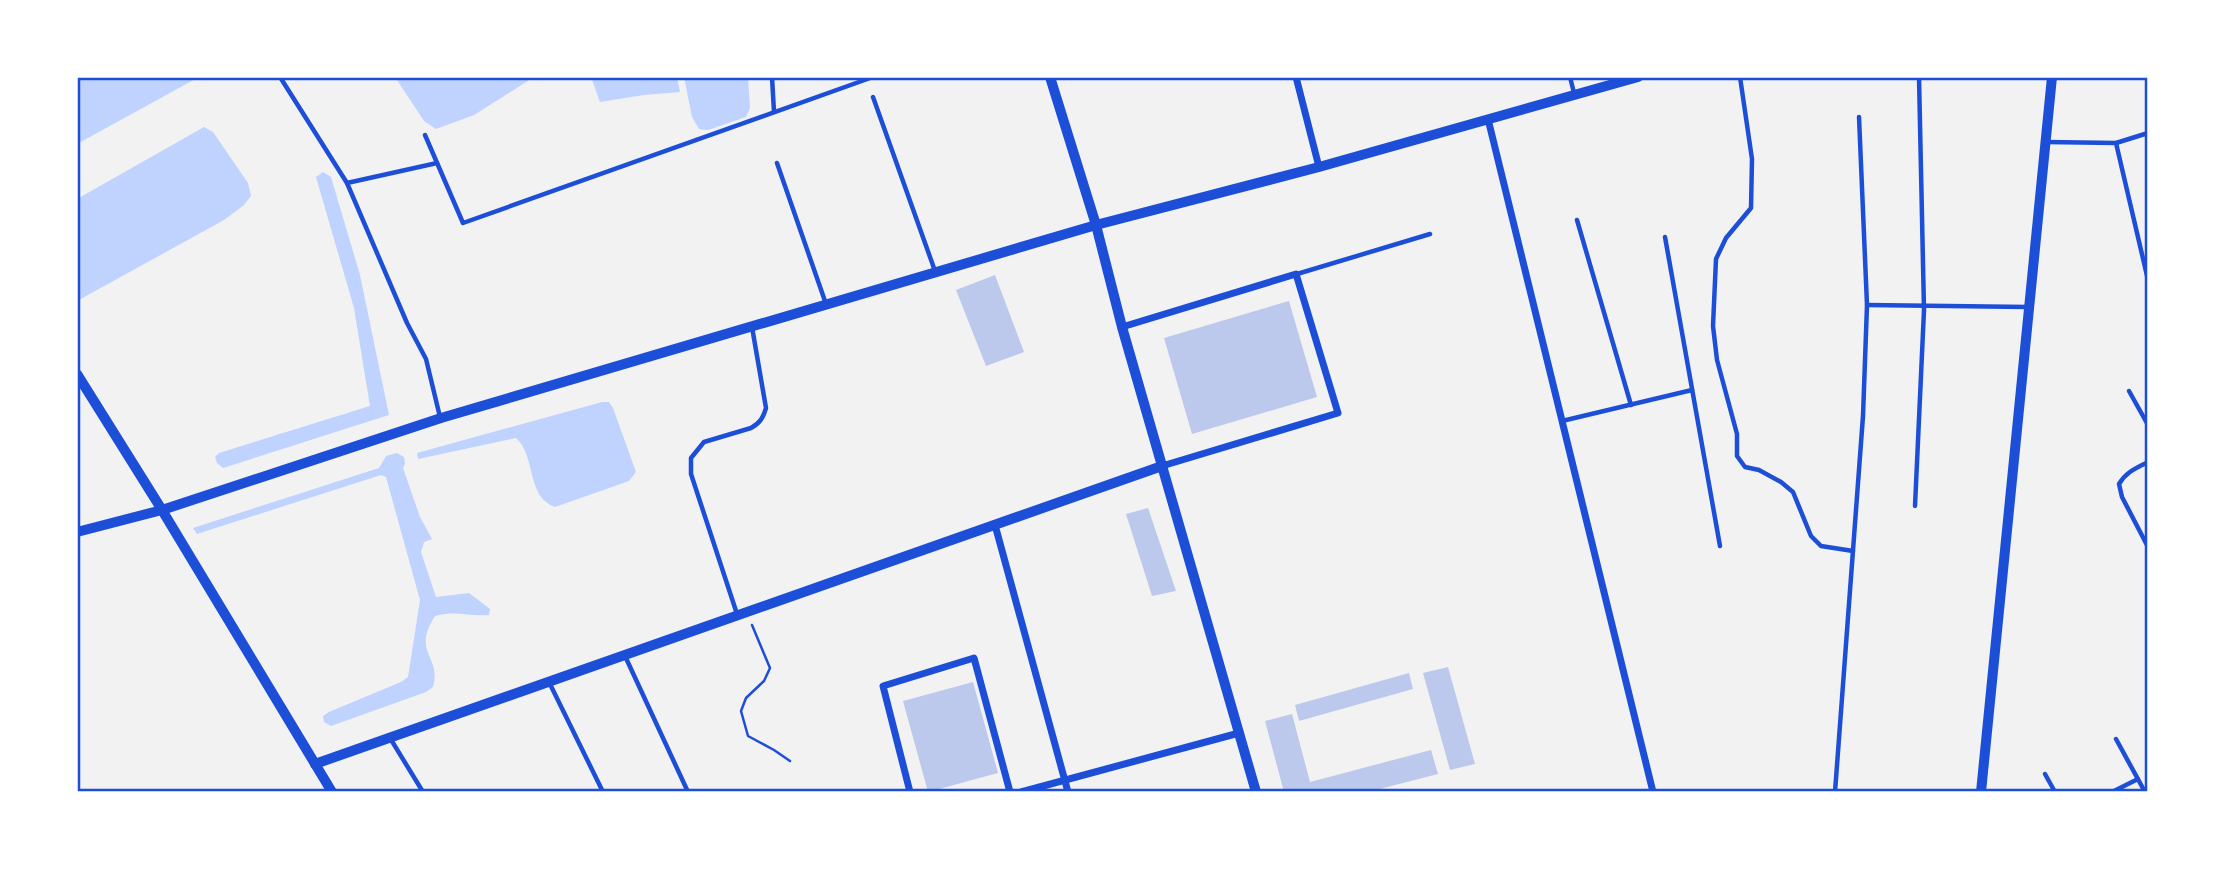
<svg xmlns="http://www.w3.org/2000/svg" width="2225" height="869" font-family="'Work Sans',sans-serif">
<rect width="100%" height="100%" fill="#f2f2f2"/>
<g fill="#bfd3fe">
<path d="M77,77H199L77,144Z"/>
<path d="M395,77H534L474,115L436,129L424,121Z"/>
<path d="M591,77H677L680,92L644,95L600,102Z"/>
<path d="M684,77H748L750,108L746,117L708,130L699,129L692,117Z"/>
<path d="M204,127L213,132L248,183L251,196L244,205L224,220L77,301V199Z"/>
<path d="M323,172L331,177L360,275L389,415L223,468L217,463L215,457L219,453L370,406L354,308L316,177Z"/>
<path d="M602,402H609L613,408L636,472L629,481L555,507C526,497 536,455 516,438L418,459L417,453Z"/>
<path d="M397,453L404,457L405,464L403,468L420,517L432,539L424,542L421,552L436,597L469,593L490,609L489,615C468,617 458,610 435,616C411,653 442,656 433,687L426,692L331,726L324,722L323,716L329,712L401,682L408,677L420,600L386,477L381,475L197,534L193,528L379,468L386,456Z"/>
</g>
<g fill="#bdc9ec">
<path d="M995,275L1024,352L986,366L956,290Z"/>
<path d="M1289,301L1317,397L1192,434L1164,338Z"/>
<path d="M1148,508L1176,591L1152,596L1126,514Z"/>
<path d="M1448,667L1475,764L1450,770L1423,673Z"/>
<path d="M1409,673L1413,689L1299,721L1295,705Z"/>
<path d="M973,682L998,773L928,792L903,701Z"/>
<path d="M1292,714L1310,782L1431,750L1438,774L1368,792H1284L1265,721Z"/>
</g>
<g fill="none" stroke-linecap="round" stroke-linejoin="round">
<path stroke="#1d4ed8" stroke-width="2.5" d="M752,625L770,668L764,681L746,698L741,711L748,736L774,750L790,761"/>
<g stroke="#1d4ed8" stroke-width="4.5">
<path d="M280,77L347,183L407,323L426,359L440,417"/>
<path d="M772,77L774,112"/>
<path d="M1570,77L1574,93"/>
<path d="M1740,77L1752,159L1751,208L1726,238L1716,259L1713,326L1717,360L1737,434V456L1745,467L1759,470L1781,482L1793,492L1811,536L1821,546L1853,551"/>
<path d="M873,97L935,271"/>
<path d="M425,135L463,223L873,77"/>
<path d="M2046,142L2116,143L2148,133"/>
<path d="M2116,143L2148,280"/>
<path d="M777,163L826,304"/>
<path d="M347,183L437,163"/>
<path d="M1577,220L1631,405"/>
<path d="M1665,237L1720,546"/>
<path d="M1297,274L1430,234"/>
<path d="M1867,305L2028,307"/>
<path d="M2129,391L2148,425"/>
<path d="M1562,421L1692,390"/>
<path d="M2148,462C2136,468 2126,472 2119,484L2122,497L2148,547"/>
<path d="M1915,506L1924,310L1919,77"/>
<path d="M737,614L691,474V458L704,442L751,428C760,423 763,418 766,408L752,327"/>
<path d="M625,656L688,792"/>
<path d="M549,682L603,792"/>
<path d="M390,738L423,792"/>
<path d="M2116,739L2145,792"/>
<path d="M2045,774L2055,792"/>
<path d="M1835,792L1863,416L1867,305L1859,117"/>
<path d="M2112,792L2138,779"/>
</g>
<g stroke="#1d4ed8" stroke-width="7">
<path d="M1296,77L1319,167"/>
<path d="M1488,119L1653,792"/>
<path d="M1122,327L1296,274L1338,413L1162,466"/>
<path d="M995,525L1068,792"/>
<path d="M910,792L883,686L974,658L1010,792"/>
<path d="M1021,792L1239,733"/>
</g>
<g stroke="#1d4ed8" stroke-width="10">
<path d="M77,374L162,510L332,792"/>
<path d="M77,532L162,510L441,418L1096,225L1122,327L1256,792"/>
<path d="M315,764L1162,466"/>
<path d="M1981,792L2052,77"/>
</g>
<path stroke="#1d4ed8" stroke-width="10" d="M1050,77L1096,225L1319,167L1638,77"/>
</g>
<rect width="2225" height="869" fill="none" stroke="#ffffff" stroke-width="158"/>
<rect x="79" y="79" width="2067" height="711" fill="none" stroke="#1d4ed8" stroke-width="2.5"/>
</svg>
